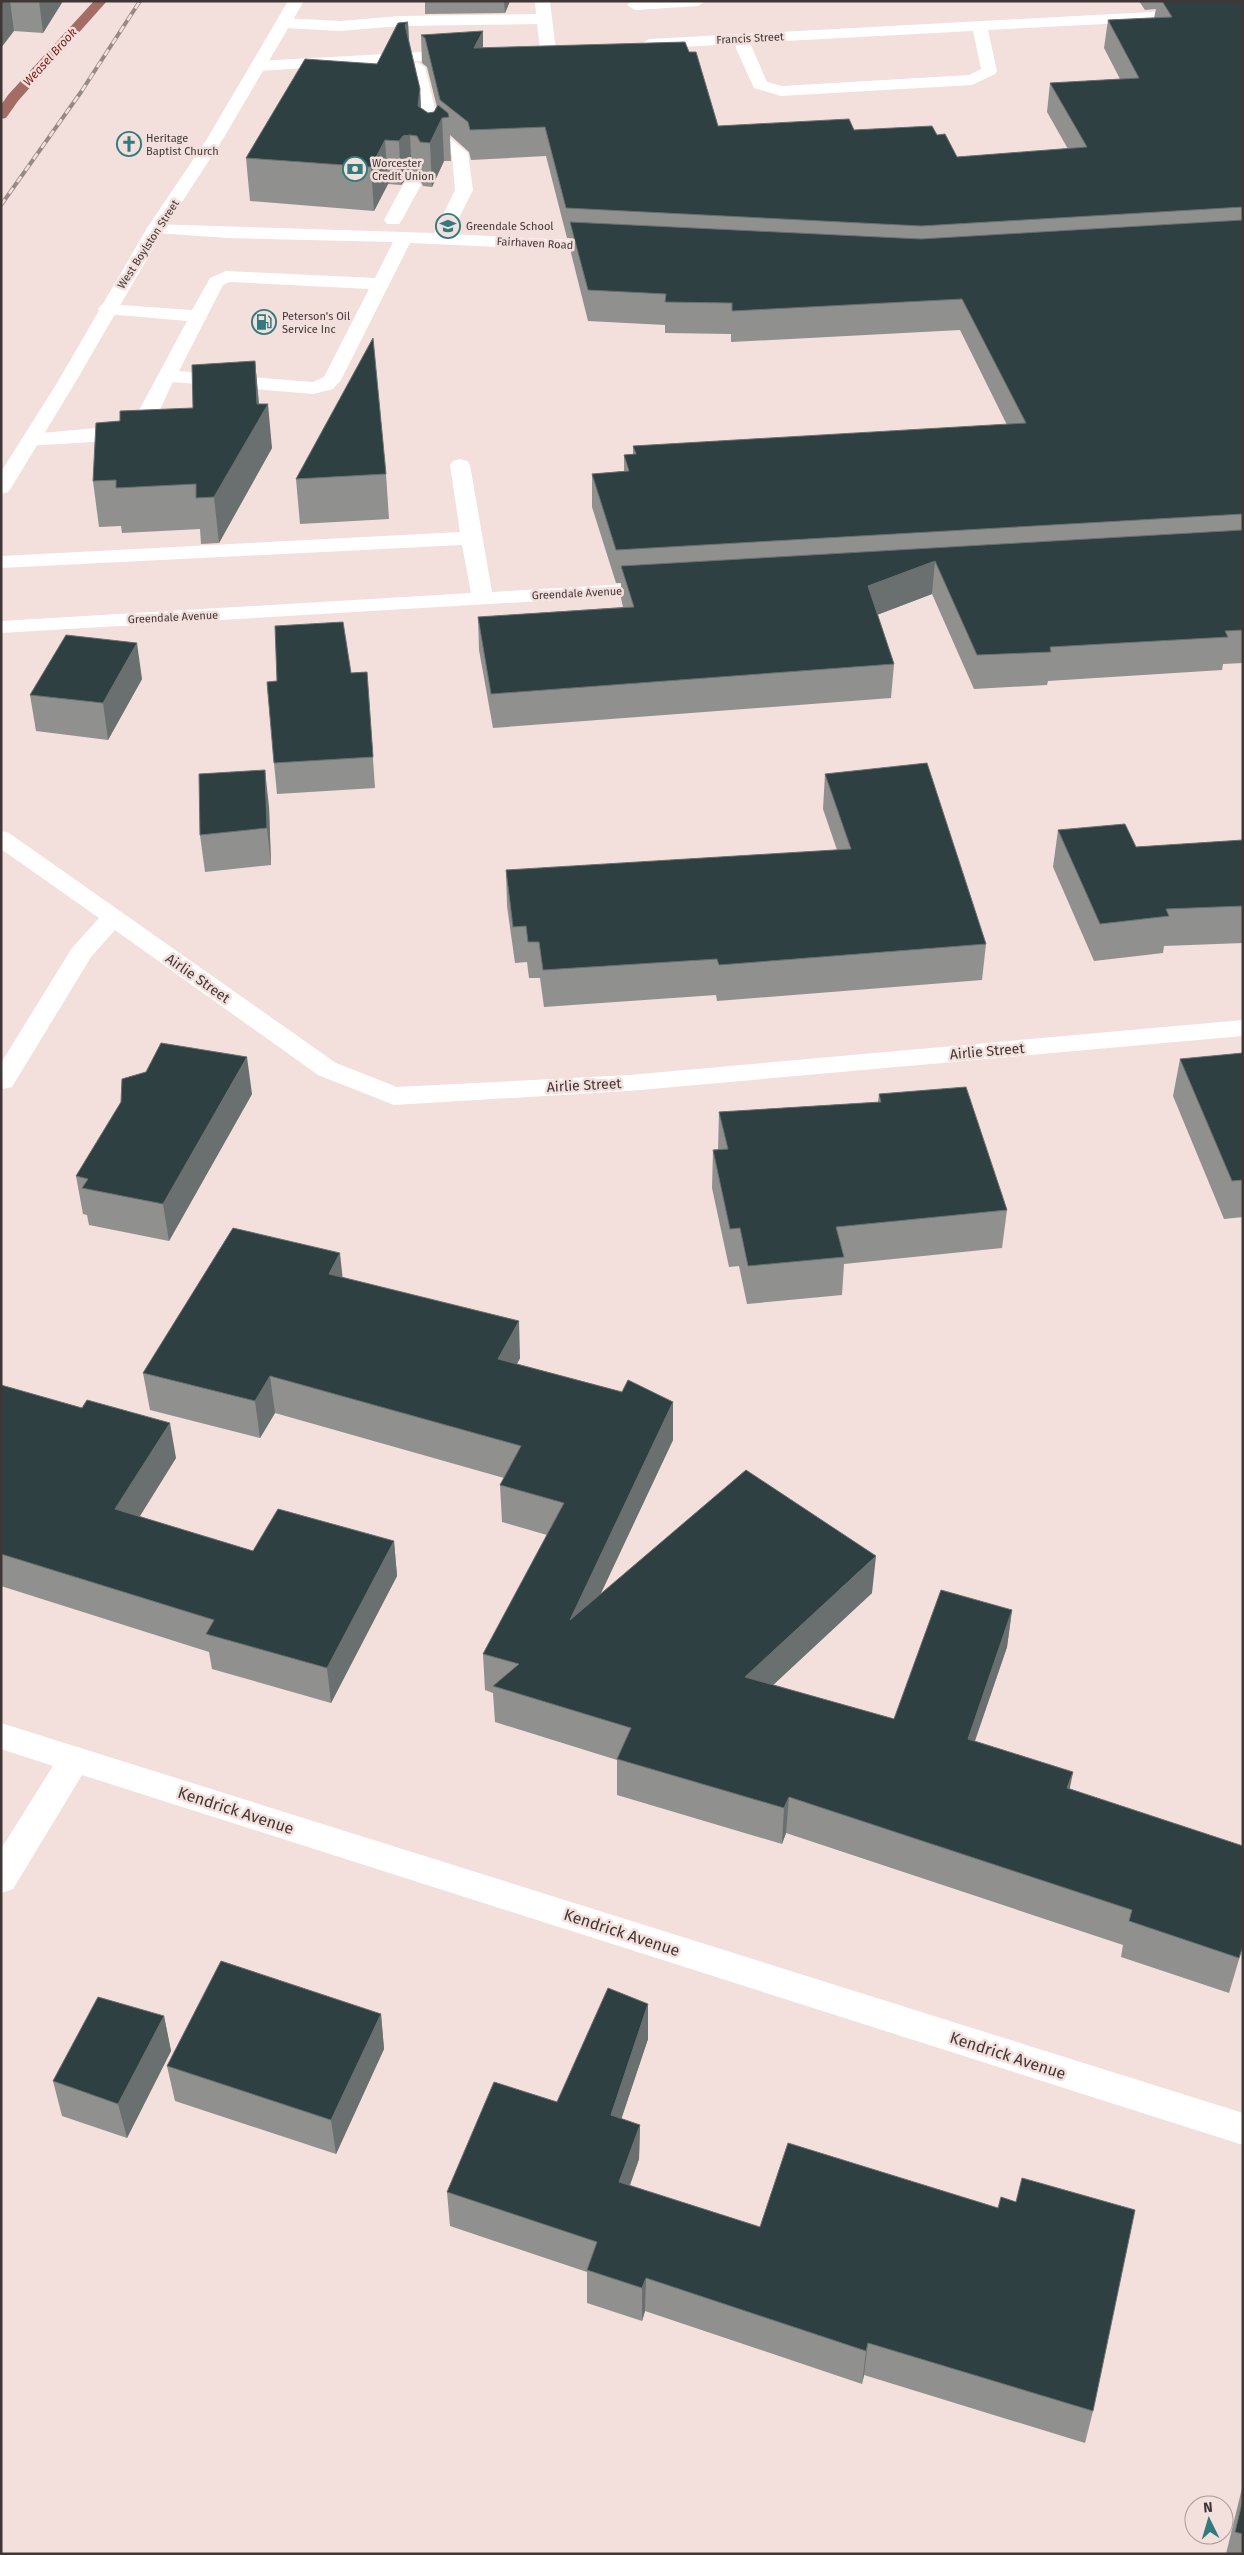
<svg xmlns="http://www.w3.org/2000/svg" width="1244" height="2555" font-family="'Fira Sans',sans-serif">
<rect width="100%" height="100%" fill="#f3dfdb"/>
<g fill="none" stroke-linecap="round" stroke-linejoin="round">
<path fill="#a36d65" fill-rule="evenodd" d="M94,1H107L18,101L6,118L1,119V105L8,95Z"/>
<g fill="#fff" fill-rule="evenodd">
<path d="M535,1L550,2L556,50L554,53H542L540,50L537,24L400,26L340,31L284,28L276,23L284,18L340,21L400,16L536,14Z"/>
<path d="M706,1L698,6L635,10L627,5L631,1Z"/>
<path d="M1243,7V17L988,30L997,71L995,74L972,85L781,96L754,88L734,44L649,49L641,44L649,39ZM973,31L981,69L969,75L782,86L767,82L750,43Z"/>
<path d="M458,50L466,55L464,58L258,71L250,66L258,61Z"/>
<path d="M417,62L425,67L440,130L468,153L473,190L451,234L609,242L615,243L618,247L615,251L609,252L410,243L341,380L333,389L313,394L173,382C165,397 157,423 142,431C121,444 58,443 31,446L24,444L21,440L24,436L31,434L119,426L129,423L136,416L187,321L107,314L101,313L98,309L101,305L107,304L192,310L210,278L226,271L375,278L393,242L227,238L156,233L150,232L147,228L150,224L434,233L455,190L452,155L439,145L436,153L430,154L422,149L424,132L409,67ZM229,282L369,289L324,377L313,382L179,371L223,285Z"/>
<path d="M412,180L418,181L421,185L402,220L399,224H387L384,220L403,185L406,181Z"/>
<path d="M460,459L467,461L470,465L492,592L659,582L666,584L669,588L666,592L659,594L1,633V621L471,593L462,545L1,568V556L460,532L450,465L453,461Z"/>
<path d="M1,831L9,833L336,1063L397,1087L629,1075L1243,1020V1036L629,1091L394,1105L318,1075L115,930L91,957L12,1087L3,1089L1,1063L72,948L99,918L1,849Z"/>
<path d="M1,1723L1243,2113V2145L82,1775L13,1889L1,1893V1849L53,1766L1,1749Z"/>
</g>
<path fill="#fff" fill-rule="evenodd" d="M288,1H304L223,139L165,228L75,383L11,488L8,492L1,494V472L57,383L147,228L207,139Z"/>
<defs>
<path id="rail" d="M1,205L81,92L140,1"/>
</defs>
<use href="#rail" stroke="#978987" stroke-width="4"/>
<use href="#rail" stroke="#f3dfdb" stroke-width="2.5" stroke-dasharray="7" stroke-linecap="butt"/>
</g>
<g fill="#90908e">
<path d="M1,1H63L43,33L14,31Z"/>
<path d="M425,1H510L505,13L425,14Z"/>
<path d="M1139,1H1243V663L1223,664L1222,670L1048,681L1047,685L974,689L932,594L877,615L894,664L891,698L493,728L479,650L478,617L623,607L621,598V583H616L592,507V474L624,471V455L633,454V446L1007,425L960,330L731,342V334L665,333V325L588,321L571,253L570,238H567L546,156L471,160L469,152L450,135L451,161H444L432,187L423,186L420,180L412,178L406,179L401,185L388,184L374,211L250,201L246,158L377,64L408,22L409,44L420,89L421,108L428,113L434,112L437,107L427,67L422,63L421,35L483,48L689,52L718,126L854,130L937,135L957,157L1068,149L1047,112L1050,83L1120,79L1104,48L1108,20L1154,18L1156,9L1145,10Z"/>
<path d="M255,361L259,404L272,448L219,543L201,544L200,529L122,533L121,526L99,527L93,481L120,421L193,408Z"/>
<path d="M386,474L389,519L300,524L296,479Z"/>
<path d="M367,672L375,788L277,794L274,763L351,673Z"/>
<path d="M142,679L108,740L36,731L30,695Z"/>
<path d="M825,774L986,944L982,980L717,1001L716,995L544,1007L540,978H529L527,962L515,963L507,906L506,870L837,850L823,809Z"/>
<path d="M269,807L271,865L205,872L200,835Z"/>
<path d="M1058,830L1136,847L1243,840V943L1164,946L1163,953L1094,961L1053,867Z"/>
<path d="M1243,1053V1217L1224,1219L1173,1096L1180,1059Z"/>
<path d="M252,1094L169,1241L89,1225L87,1215L83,1214L76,1176Z"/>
<path d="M879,1094L1007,1210L1002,1248L844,1264L842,1295L747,1304L739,1266L729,1267L712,1188L713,1150H718L719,1112L878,1102Z"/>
<path d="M343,1277L520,1358L517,1364L622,1392L673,1402V1440L600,1595L872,1593L773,1685L894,1719L1012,1610L1007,1647L975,1741L1070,1789L1243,1946L1229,1993L1121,1957L1123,1945L786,1833L782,1844L617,1795V1760L495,1722L493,1693L485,1690L483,1654L547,1535L502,1522L500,1485L504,1478L275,1413L260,1438L150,1410L143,1373Z"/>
<path d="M1,1385L176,1458L139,1517L253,1551L394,1541L397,1576L331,1703L212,1669L209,1652L1,1586Z"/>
<path d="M648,2004V2039L621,2119L640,2125L639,2159L630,2185L1093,2411L1085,2443L864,2375L862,2384L645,2311L642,2321L587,2303V2272L450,2226L447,2192L557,2102Z"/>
<path d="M381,2014L384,2049L336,2154L175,2101L167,2066Z"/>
<path d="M164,2016L171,2051L127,2138L62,2116L53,2081Z"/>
<path d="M1243,2484V2554H1226Z"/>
</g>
<g fill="#69706f">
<path d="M1,1H10L14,31L1,48Z"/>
<path d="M39,1H63L43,33Z"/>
<path d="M504,1H510L505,13Z"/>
<path d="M408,22L410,64L405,25Z"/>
<path d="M483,31V60L474,48Z"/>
<path d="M420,89L422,132L418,106Z"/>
<path d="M442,118L444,161L432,187L430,143Z"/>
<path d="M410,135L412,178L406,179L401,185L399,141L403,136Z"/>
<path d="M385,140L388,184L374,211L371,167Z"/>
<path d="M255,361L259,405L268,404L272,448L219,543L214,497L257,404Z"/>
<path d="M935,561L932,594L866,619L868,586Z"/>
<path d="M137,643L142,679L108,740L103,703Z"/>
<path d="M265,770L269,807L271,865L267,828Z"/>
<path d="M247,1057L252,1094L169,1241L163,1204Z"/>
<path d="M340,1253L344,1291L329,1274Z"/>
<path d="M519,1321L520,1358L500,1396L498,1359Z"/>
<path d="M270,1376L275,1413L260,1438L255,1401Z"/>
<path d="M673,1402V1440L571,1657L570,1620Z"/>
<path d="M170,1423L176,1458L122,1545L115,1509Z"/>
<path d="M394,1541L397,1576L331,1703L327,1668Z"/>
<path d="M876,1556L872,1593L743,1713L745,1677Z"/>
<path d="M1012,1610L1007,1647L963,1775L968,1739Z"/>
<path d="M1073,1772L1066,1808L1067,1788Z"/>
<path d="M789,1797L786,1833L782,1844L784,1808Z"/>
<path d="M648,2004V2039L611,2150V2115Z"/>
<path d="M381,2014L384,2049L336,2154L331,2120Z"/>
<path d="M164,2016L171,2051L127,2138L118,2104Z"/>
<path d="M640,2125L639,2159L619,2216V2182Z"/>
<path d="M646,2278L645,2311L642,2321V2288Z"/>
<path d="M868,2343L864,2375L862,2384L866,2351Z"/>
</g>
<g fill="#2e4041" stroke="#69706f">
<path d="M1162,1H1243V207L921,226L566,208L545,127L470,130L468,122L440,100L425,38L421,35L483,31L474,48L685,42L689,52H696L718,126L849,119L854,130L932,126L937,135L945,134L957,157L1087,147L1050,83L1139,78L1108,20L1172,17Z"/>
<path d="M408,22L405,25L420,89L418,106L428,113L434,112L438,105L448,113L449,117L442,118L430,143L420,142L417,136L410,135L403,136L399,141L385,140L371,167L246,158L305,59L377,64L398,23Z"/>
<path d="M1243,220V514L616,550L592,474L629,471L624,455L636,454L633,446L1026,423L962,299L732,311V303L665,302L666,294L588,290L570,222L921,239Z"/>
<path d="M373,338L386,474L296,479Z"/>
<path d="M255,361L257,404H268L214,497L196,498V484L116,488V480L93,481L96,423L120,421V411L193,408L192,365Z"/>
<path d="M1243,530V630L1225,631L1228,637L1050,647L1051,652L977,655L935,561L868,586L894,664L491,694L478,617L634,607L621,566Z"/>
<path d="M343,622L351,673L367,672L373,757L274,763L267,682L277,681L275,626Z"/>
<path d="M66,635L137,643L103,703L30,695Z"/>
<path d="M927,763L986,944L719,965L717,959L543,970L539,942H528L526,926L513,927L506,870L851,849L825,774Z"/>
<path d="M265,770L267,828L200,835L199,774Z"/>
<path d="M1125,824L1136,847L1243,840V906L1166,909L1169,916L1100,924L1058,830Z"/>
<path d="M161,1043L247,1057L163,1204L82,1188L88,1179L76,1176L121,1102L122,1079L146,1072Z"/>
<path d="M1243,1053V1180L1232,1181L1180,1059Z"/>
<path d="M966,1087L1007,1210L836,1227L844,1257L748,1266L740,1228L730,1229L713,1150L728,1149L719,1112L881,1102L879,1094Z"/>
<path d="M233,1228L340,1253L329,1274L519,1321L498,1359L622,1392L628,1380L673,1402L570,1620L746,1470L876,1556L745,1677L894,1719L941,1590L1012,1610L968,1739L1073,1772L1067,1788L1243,1846V1945L1239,1958L1129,1921L1132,1910L789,1797L784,1808L617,1759L631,1728L493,1686L519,1664L483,1654L564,1503L500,1485L521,1446L270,1376L255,1401L143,1373Z"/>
<path d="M1,1385L82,1408L87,1400L170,1423L115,1509L253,1551L278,1509L394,1541L327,1668L206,1634L214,1620L1,1554Z"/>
<path d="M221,1961L381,2014L331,2120L167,2066Z"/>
<path d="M608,1988L648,2004L611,2115L640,2125L619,2182L760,2227L788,2143L998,2208L1001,2197L1016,2202L1022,2178L1135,2210L1093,2411L868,2343L866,2351L646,2278L642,2288L587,2270L597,2242L447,2192L494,2082L557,2102Z"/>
<path d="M98,1997L164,2016L118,2104L53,2081Z"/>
<path d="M1243,2499V2534L1235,2532Z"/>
</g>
<defs>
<symbol id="church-ring" viewBox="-11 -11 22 22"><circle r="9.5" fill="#f3dfdb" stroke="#317b7e" stroke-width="1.5"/><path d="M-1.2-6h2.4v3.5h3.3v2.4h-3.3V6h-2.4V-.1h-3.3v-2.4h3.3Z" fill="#317b7e"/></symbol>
<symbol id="bank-ring" viewBox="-11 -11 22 22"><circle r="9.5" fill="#f3dfdb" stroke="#317b7e" stroke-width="1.5"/><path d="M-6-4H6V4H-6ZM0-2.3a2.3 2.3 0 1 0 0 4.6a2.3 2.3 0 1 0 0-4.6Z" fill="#317b7e"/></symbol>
<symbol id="school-ring" viewBox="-11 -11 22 22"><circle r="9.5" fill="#f3dfdb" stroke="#317b7e" stroke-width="1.5"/><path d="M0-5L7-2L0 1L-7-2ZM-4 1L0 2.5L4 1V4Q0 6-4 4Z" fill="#317b7e"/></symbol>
<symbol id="fuel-ring" viewBox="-11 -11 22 22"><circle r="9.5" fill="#f3dfdb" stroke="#317b7e" stroke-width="1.5"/><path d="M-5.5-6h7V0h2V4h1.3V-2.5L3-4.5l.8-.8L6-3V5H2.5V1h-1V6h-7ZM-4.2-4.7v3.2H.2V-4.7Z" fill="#317b7e"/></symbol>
</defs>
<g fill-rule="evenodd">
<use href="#church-ring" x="115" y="130" width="28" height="28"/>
<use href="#bank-ring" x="341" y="155" width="28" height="28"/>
<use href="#school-ring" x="434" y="212" width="28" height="28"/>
<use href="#fuel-ring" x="250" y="308" width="28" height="28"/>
</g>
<g text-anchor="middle" stroke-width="5" stroke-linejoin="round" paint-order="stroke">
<g font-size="11" fill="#3f3736" stroke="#f3dfdb">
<text transform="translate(750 38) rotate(-3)" y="4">Francis Street</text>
<text transform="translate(535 243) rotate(3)" y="4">Fairhaven Road</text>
<text transform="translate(148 244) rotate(-57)" y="4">West Boylston Street</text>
<text transform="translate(577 593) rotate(-3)" y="4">Greendale Avenue</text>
<text transform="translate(173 617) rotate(-3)" y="4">Greendale Avenue</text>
</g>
<g font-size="11" fill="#3f3736" stroke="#f3dfdb" text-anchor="start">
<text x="146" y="142">Heritage<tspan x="146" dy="13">Baptist Church</tspan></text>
<text x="372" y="167">Worcester<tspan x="372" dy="13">Credit Union</tspan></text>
<text x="466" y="230">Greendale School</text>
<text x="282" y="320">Peterson's Oil<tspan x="282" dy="13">Service Inc</tspan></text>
</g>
<g font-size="12" font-style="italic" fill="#761e16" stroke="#f3dfdb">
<text transform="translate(50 57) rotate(-48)" y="4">Weasel Brook</text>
</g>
<g font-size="14" fill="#3f3736" stroke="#f3dfdb">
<text transform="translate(198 978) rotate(35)" y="5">Airlie Street</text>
<text transform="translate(987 1051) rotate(-5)" y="5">Airlie Street</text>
<text transform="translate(584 1085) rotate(-3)" y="5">Airlie Street</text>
</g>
<g font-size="16" fill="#3f3736" stroke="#f3dfdb">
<text transform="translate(236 1810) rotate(18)" y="6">Kendrick Avenue</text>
<text transform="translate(622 1932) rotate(18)" y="6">Kendrick Avenue</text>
<text transform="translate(1008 2055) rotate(18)" y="6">Kendrick Avenue</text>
</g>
</g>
<rect width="1244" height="2555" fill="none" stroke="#3f3736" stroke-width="5"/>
<g transform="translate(1209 2520) rotate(355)"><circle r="24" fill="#f3dfdb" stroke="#ab9c99"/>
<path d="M0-4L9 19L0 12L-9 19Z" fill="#317b7e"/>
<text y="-8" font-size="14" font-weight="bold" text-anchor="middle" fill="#3f3736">N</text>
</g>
</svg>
